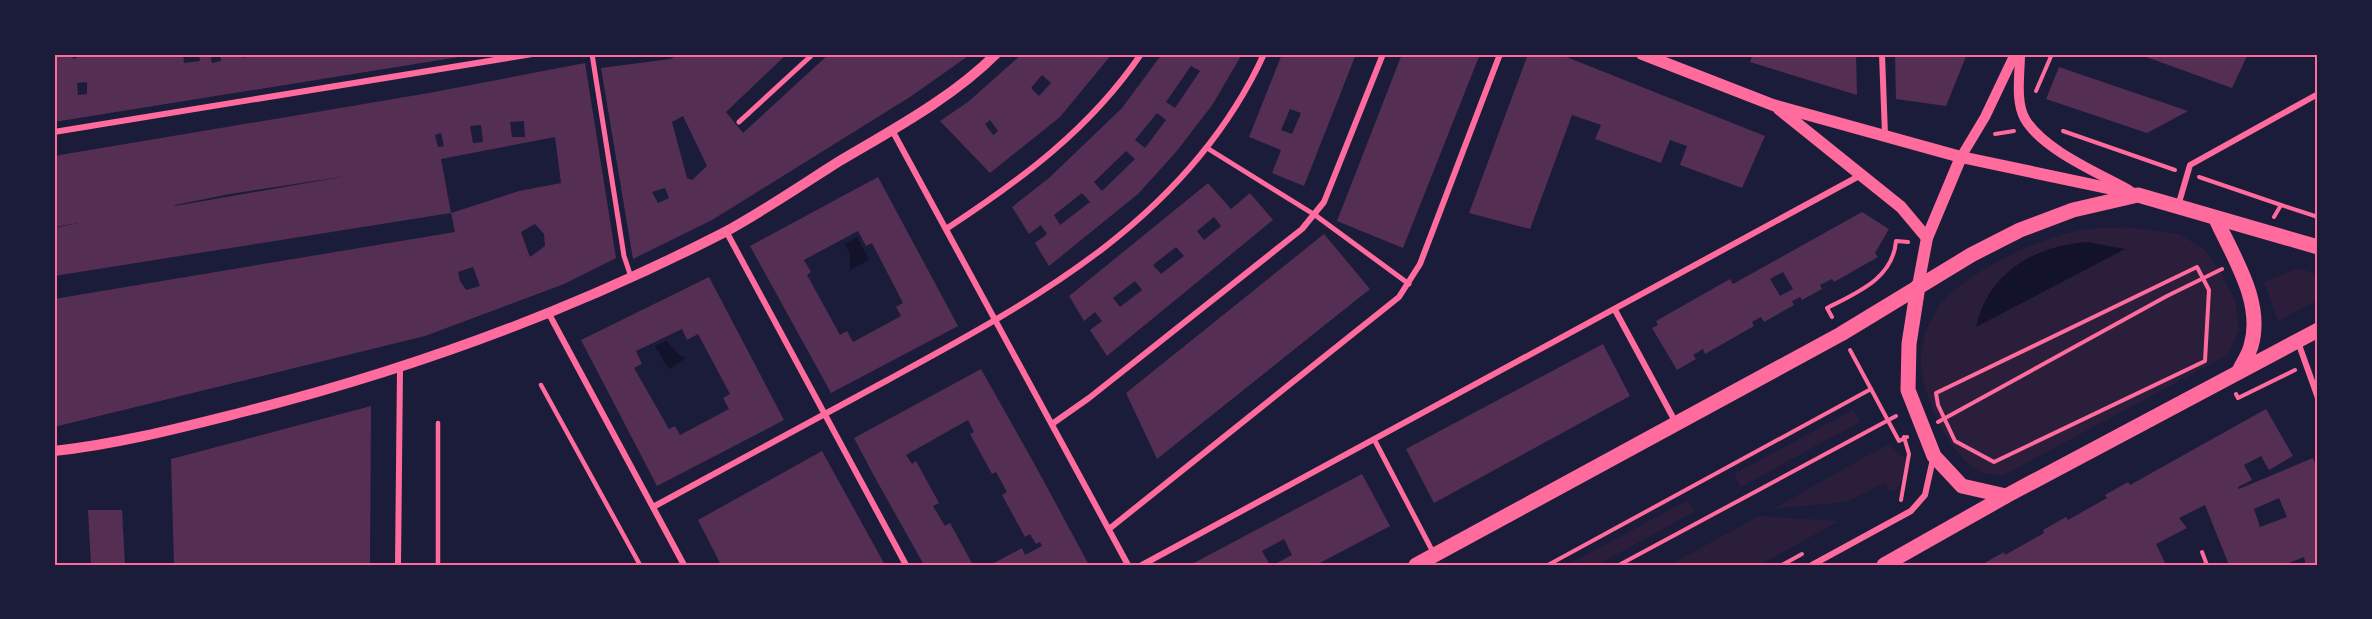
<svg xmlns="http://www.w3.org/2000/svg" width="2372" height="619" font-family="Raleway,sans-serif">
<rect width="100%" height="100%" fill="#1b1b3a"/>
<g fill="#2a1e3b">
<path d="M2129,227L2179,234L2204,249L2220,270L2236,303L2239,331L2228,355L2004,475C1995,475 1985,475 1977,470C1948,453 1918,389 1921,355C1922,339 1928,322 1938,308C1961,273 2046,234 2088,229C2101,227 2115,228 2129,227Z"/>
<path d="M2298,268L2318,275V300L2278,321L2264,282Z"/>
<path d="M1853,410L1860,422L1741,487L1734,474Z"/>
<path d="M1888,444L1908,461L1905,473L1896,490L1889,491L1885,483L1846,502L1773,509Z"/>
<path d="M1688,500L1694,512L1597,565H1567Z"/>
<path d="M1759,516L1839,521L1760,565H1669Z"/>
</g>
<g fill="#12122b">
<path d="M857,237L869,260L850,270V254L845,244Z"/>
<path d="M2087,242L2125,249L1976,327C1988,272 2035,246 2087,242Z"/>
<path d="M666,341L680,356L686,358L669,369L655,346Z"/>
</g>
<g fill="#542f53" fill-rule="evenodd">
<path d="M54,54H72L73,59L86,54H183L184,63L200,61L199,54H210L212,63L221,61L220,54H241L242,58L246,57V54L465,56L54,122ZM87,82V94L78,95L77,83Z"/>
<path d="M681,54H787L726,112L743,133L829,54H971L910,97L712,220L633,259L601,68L670,59ZM683,116L707,166L692,180L687,178L672,122ZM665,188L669,198L658,203L652,192Z"/>
<path d="M1022,54H1112L1060,117L990,173L940,121L968,102ZM1042,75L1051,83L1039,96L1031,88ZM990,120L998,131L993,135L985,124Z"/>
<path d="M1162,54H1205L1209,56L1211,54H1242L1213,104L1176,152L1138,194L1049,266L1035,243L1047,234L1041,225L1029,234L1012,207L1049,178L1122,108ZM1191,66L1200,71L1175,108L1166,102ZM1157,113L1166,120L1145,148L1135,140ZM1126,151L1135,159L1102,191L1094,182ZM1082,193L1090,202L1060,225L1054,215Z"/>
<path d="M1282,54H1356L1304,186L1272,173L1281,150L1249,137ZM1290,109L1301,113L1292,134L1281,130Z"/>
<path d="M1402,54H1480L1403,248L1337,221Z"/>
<path d="M1528,54H1559L1765,136L1742,188L1680,165L1687,146L1670,140L1661,163L1595,139L1601,125L1572,115L1530,229L1469,213Z"/>
<path d="M1753,54H1856L1857,95L1750,62Z"/>
<path d="M1895,54H1967L1946,106L1896,99Z"/>
<path d="M2138,54H2248L2232,88Z"/>
<path d="M585,63L616,258L564,284L425,336L54,427V299L455,232L451,213L519,191L561,183L555,137L441,159L451,213L54,276V228L79,223L54,227V156L429,93ZM524,121L525,137H512L510,122ZM481,125L483,142L473,143L470,126ZM441,133L444,146L438,147L435,135ZM347,176L175,206V205L230,194ZM535,224L544,234L545,246L530,257L521,232ZM473,267L480,286L466,290L460,281L458,272Z"/>
<path d="M2059,67L2188,111L2147,133L2046,99Z"/>
<path d="M878,177L958,326L831,393L750,246ZM858,231L866,246L872,243L903,303L896,307L901,316L853,342L847,331L840,335L807,275L811,272L804,260Z"/>
<path d="M1208,183L1231,209L1250,193L1273,220L1107,356L1090,330L1102,321L1095,312L1084,321L1069,296ZM1214,217L1221,226L1204,240L1197,231ZM1176,247L1184,256L1161,274L1153,265ZM1135,281L1142,290L1120,307L1113,298Z"/>
<path d="M1862,212L1889,229L1875,253L1878,257L1834,282L1832,279L1820,285L1822,289L1802,300L1800,297L1792,301L1794,305L1764,322L1761,317L1752,322L1754,326L1705,354L1703,349L1693,355L1696,359L1677,370L1652,328L1658,325L1656,321L1730,279L1733,284ZM1783,272L1793,289L1780,296L1770,279Z"/>
<path d="M1324,234L1370,289L1157,459L1126,393Z"/>
<path d="M709,277L784,420L657,486L581,340ZM682,329L687,340L698,334L730,394L723,398L729,409L680,435L675,426L669,429L634,368L642,364L636,351Z"/>
<path d="M1603,344L1630,396L1434,503L1406,449Z"/>
<path d="M981,369L1035,465L1089,565H990L1022,548L1025,555L1042,546L1040,542L1036,544L1030,534L1025,537L1002,495L1007,492L996,472L992,474L970,434L974,432L968,420L906,455L912,464L916,461L939,503L933,506L945,526L950,523L973,565H924L873,474L854,438Z"/>
<path d="M371,406L370,565H174L171,459Z"/>
<path d="M2266,409L2293,456L2269,470L2261,456L2244,465L2252,480L2238,487L2239,489L2313,458L2318,471V565H2306L2304,557L2284,565H2229L2205,505L2179,518L2187,528L2156,544L2166,565H1981L2004,552L2005,555L2044,533L2043,530L2066,517L2068,520L2107,498L2105,495L2128,482L2130,485ZM2279,498L2287,517L2260,527L2254,509Z"/>
<path d="M822,451L885,565H721L698,520Z"/>
<path d="M1362,474L1390,526L1316,565H1273L1292,555L1284,539L1262,551L1270,565H1190Z"/>
<path d="M88,510H122L125,565H91Z"/>
</g>
<g fill="none" stroke-linecap="round" stroke-linejoin="round">
<g stroke="#ff6b9d" stroke-width="4">
<path d="M2036,91L2052,54"/>
<path d="M2063,131L2175,170"/>
<path d="M1995,134L2014,131"/>
<path d="M2199,177L2281,205"/>
<path d="M2274,217L2281,205L2318,217"/>
<path d="M2197,267L2209,290L2205,361L1994,462L1955,441L1938,405L1936,393Z"/>
<path d="M1832,317L1827,308C1856,293 1893,279 1896,241L1908,242"/>
<path d="M1850,350L1871,389"/>
<path d="M2236,394L2238,398L2295,370"/>
<path d="M1938,422L2167,296L2222,269"/>
<path d="M1901,500L1909,454L1904,437"/>
<path d="M2202,552L2207,565"/>
<path d="M1548,565L1871,389L1899,441L1907,437"/>
<path d="M1619,565L1896,416"/>
<path d="M1782,565L1802,554"/>
</g>
<g stroke="#ff6b9d" stroke-width="4.5">
<path d="M541,385L640,565"/>
<path d="M438,423V565"/>
</g>
<g stroke="#ff6b9d" stroke-width="5">
<path d="M592,54L624,256L631,277"/>
<path d="M739,122L813,54"/>
<path d="M1207,148L1315,215L1409,284"/>
<path d="M1375,441L1434,554"/>
</g>
<g stroke="#ff6b9d" stroke-width="6">
<path d="M1882,54L1885,135"/>
<path d="M892,130L1128,565"/>
<path d="M54,132L532,54"/>
<path d="M2178,206L2190,165L2318,94"/>
<path d="M946,229C1021,180 1090,129 1141,54"/>
<path d="M726,231L906,565"/>
<path d="M1615,310L1676,423"/>
<path d="M549,314L684,565"/>
<path d="M2298,342L2318,398"/>
<path d="M1052,424L1089,398L1302,229L1324,202L1383,54"/>
<path d="M653,507C730,466 807,424 884,382C1035,300 1189,218 1264,54"/>
<path d="M1109,529L1399,297L1420,264L1500,54"/>
<path d="M398,565L400,369"/>
<path d="M1142,565L1861,175"/>
<path d="M1812,565L1911,511L1925,495L1933,459"/>
</g>
<g stroke="#ff6b9d" stroke-width="10">
<path d="M2020,54C2020,73 2015,102 2025,119C2043,150 2099,173 2129,190"/>
<path d="M1961,157L1985,117L2015,54"/>
<path d="M54,451C119,444 183,427 247,411C413,369 571,311 723,233C762,212 800,186 838,162C892,130 952,98 996,54"/>
</g>
<g stroke="#ff6b9d" stroke-width="12">
<path d="M1642,54L1773,105L1961,157L2136,194"/>
<path d="M1779,109L1901,207L1927,238"/>
<path d="M1918,286L1927,238L1961,157"/>
</g>
<g stroke="#ff6b9d" stroke-width="15">
<path d="M2216,219C2233,257 2264,302 2251,346C2249,354 2243,363 2239,371"/>
<path d="M1918,286L1909,344L1908,390L1934,456L1962,486L2006,496"/>
<path d="M1416,565L1841,334L1971,255L2020,230L2073,210L2138,195L2318,247"/>
<path d="M1884,565L2006,496L2318,330"/>
</g>
</g>
<rect width="2372" height="619" fill="none" stroke="#1b1b3a" stroke-width="111"/>
<rect x="56" y="56" width="2260" height="508" fill="none" stroke="#ff6b9d" stroke-width="2"/>
</svg>
